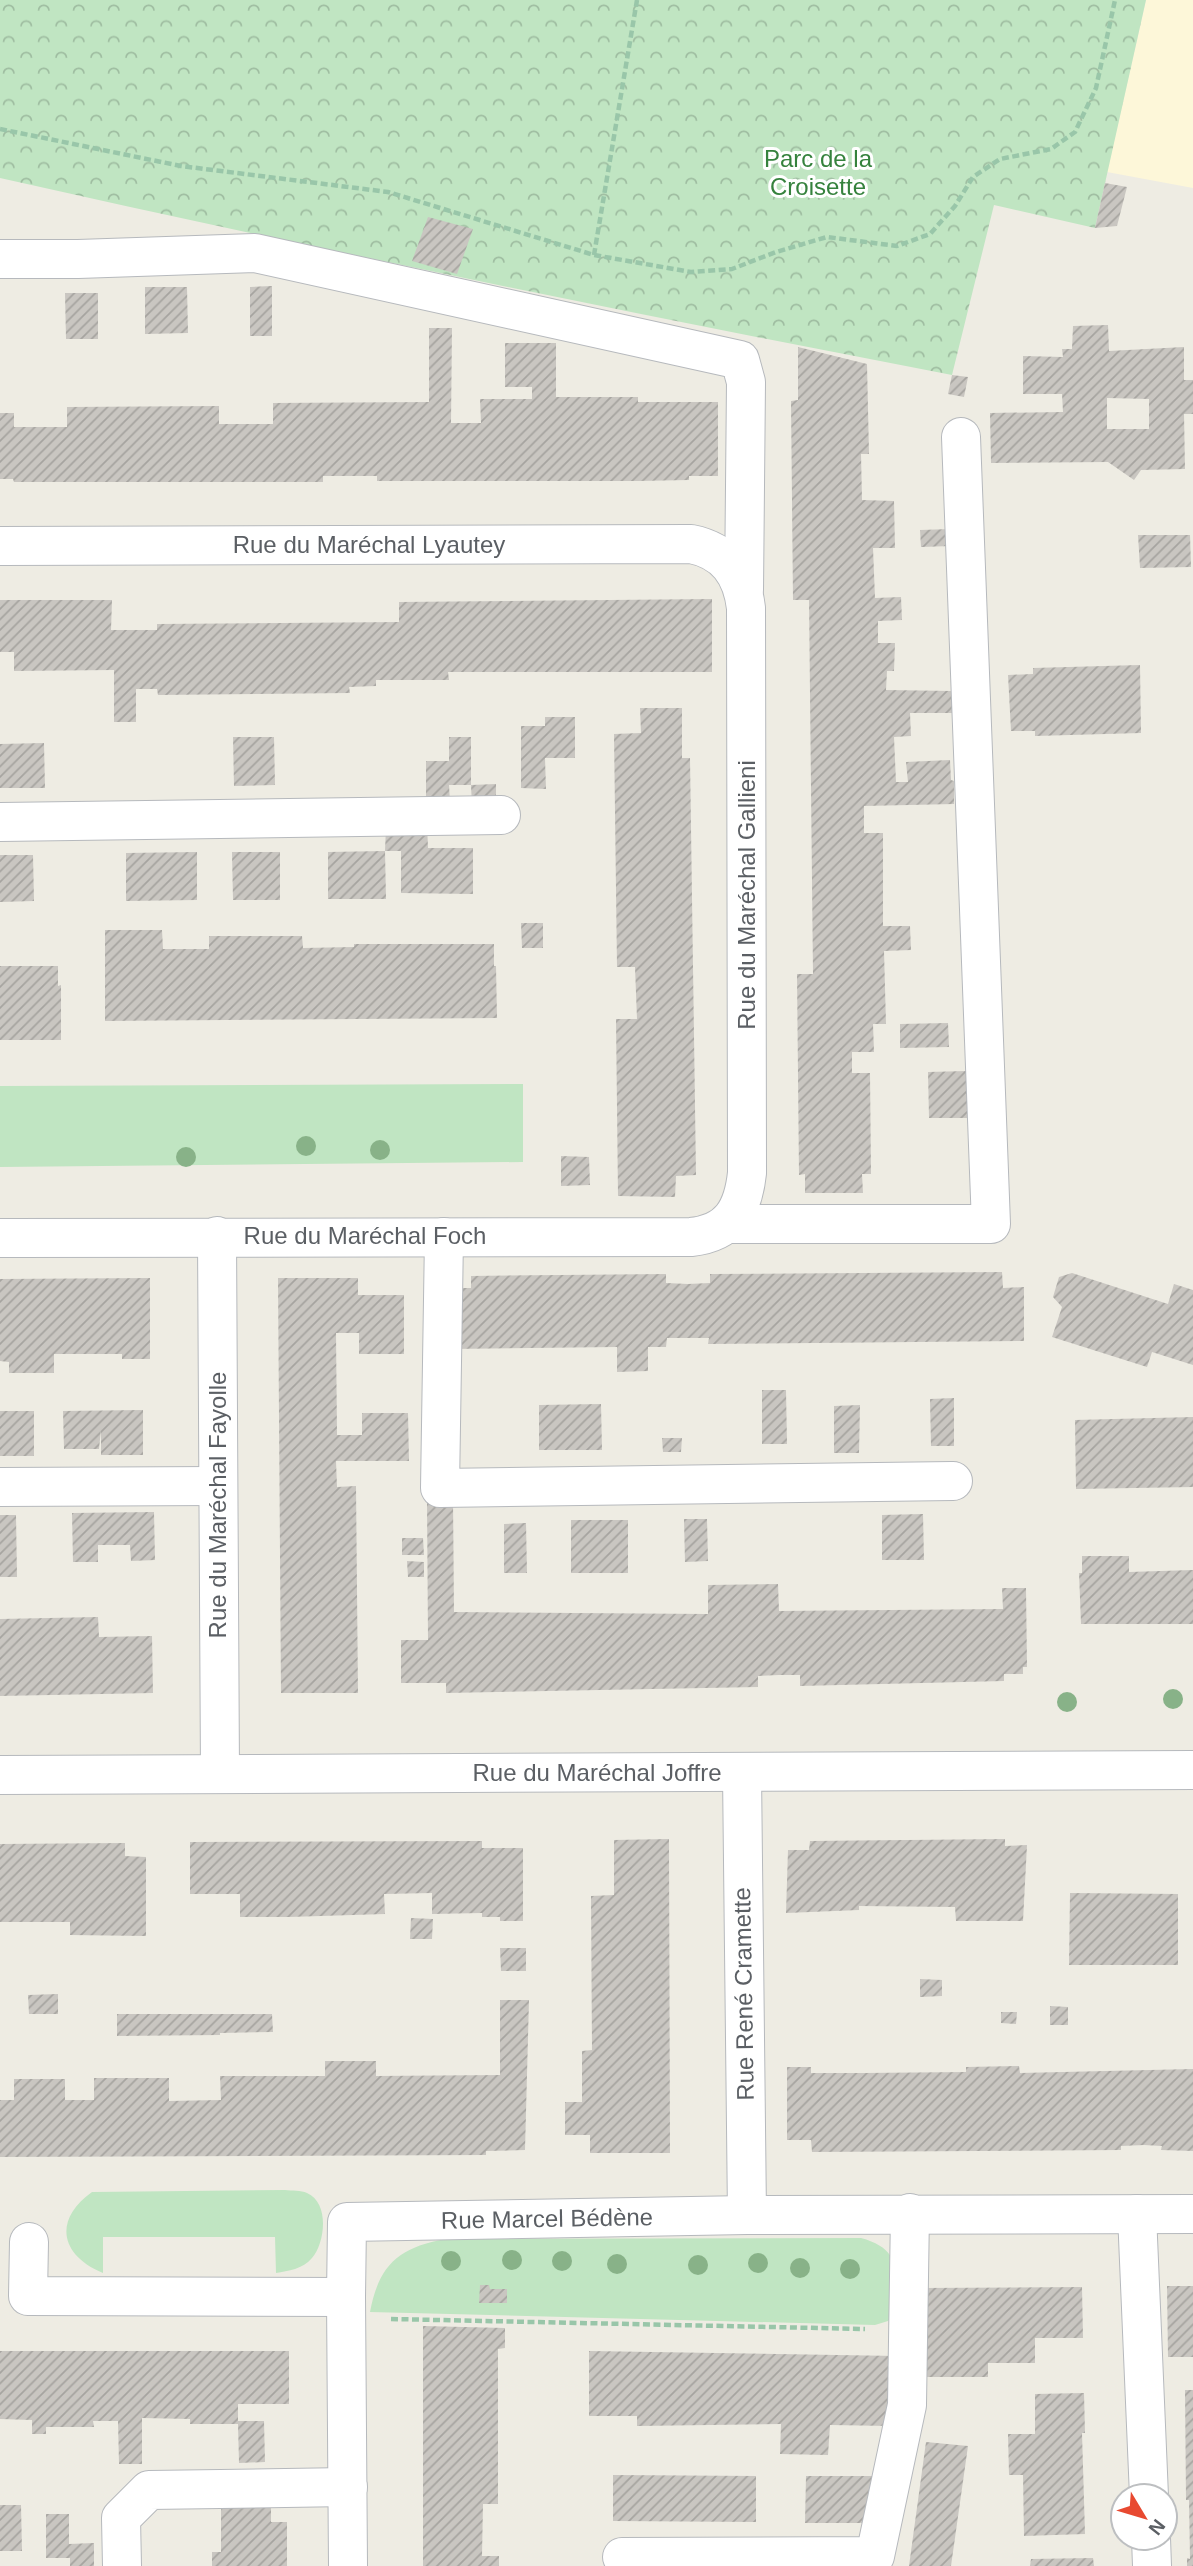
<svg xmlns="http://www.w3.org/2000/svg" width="1193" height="2566" font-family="Arial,sans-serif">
<defs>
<pattern id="forest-crowns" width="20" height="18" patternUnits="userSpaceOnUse" patternTransform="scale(1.75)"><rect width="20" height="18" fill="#c0e5c2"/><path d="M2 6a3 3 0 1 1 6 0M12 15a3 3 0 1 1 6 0" fill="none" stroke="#9fbda1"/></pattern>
<pattern id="building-hatch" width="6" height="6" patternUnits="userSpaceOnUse" patternTransform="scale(1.75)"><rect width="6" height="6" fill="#c9c6c1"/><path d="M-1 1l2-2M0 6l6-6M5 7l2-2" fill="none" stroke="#a6a4a0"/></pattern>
</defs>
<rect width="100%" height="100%" fill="#eeece3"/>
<path fill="#fdf7d9" d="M1146,0H1193V188L1107,172Z"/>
<g fill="#c0e5c2">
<path d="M523,1084V1162L0,1167V1086Z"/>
<path d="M285,2190C292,2191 301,2190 307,2193C330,2203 325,2243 312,2258C303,2269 288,2271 276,2273L275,2237H103V2273C60,2255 53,2220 92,2192Z"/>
<path d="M861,2238C905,2250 896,2276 895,2313L888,2321L875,2325L370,2312C379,2265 398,2248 445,2239Z"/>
</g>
<path fill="url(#forest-crowns)" d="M0,0H1146L1095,228L994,205L952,375C634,314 316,249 0,178Z"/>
<g fill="url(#building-hatch)" fill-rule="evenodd">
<path d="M1105,183L1127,187L1117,226L1095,228Z"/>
<path d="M428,217L473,229L457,274L412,261Z"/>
<path d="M272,286V336H250V287Z"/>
<path d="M145,287H187L188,333L145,334Z"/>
<path d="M65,293H98V339H66Z"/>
<path d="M1108,325L1109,351L1184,347V380H1193V414H1184L1185,469L1141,470L1134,480L1108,462L991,463L990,413L1063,412L1062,394H1023V356L1063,357L1062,349H1072L1073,326ZM1107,398L1149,399V429H1107Z"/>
<path d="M429,328H452L451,423H481L480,399H532V387H505V343H556V397H638V402H718V476H689V480L638,481H377V476H323V482H14L13,479H0V413H14V427H67V407L219,406V424H273V403L429,402Z"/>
<path d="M798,347L867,364L869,454H861L862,500L894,501L895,548H873L875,598L901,597L902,620L878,621V643H895L894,671H887L886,690L952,691L953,713H910L911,736L894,737L896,782H908L906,762L950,760L951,780L954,781V804L864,806V833H883V926H910L911,950L884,951L886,1024H873L874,1052H852V1073H870L871,1174H862L863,1193H805V1174L799,1175L797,974H813L809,600H793L791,401L798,400Z"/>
<path d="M952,375L968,377L964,397L948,394Z"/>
<path d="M951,529V546L921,547L920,530Z"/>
<path d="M1138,535H1190L1191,567L1140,568Z"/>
<path d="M712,599V672H448L449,680H376V686L349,687L350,693L158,695L157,689H136V722H114V670L14,671V652H0V600H112L111,630H157V624L399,622V602Z"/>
<path d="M1140,665L1141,733L1035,736V731H1011L1008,675L1033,674V668Z"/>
<path d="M640,708H682V758H690L696,1175L676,1176L675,1197L618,1196L616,1019H637L635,967H617L614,734L641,733Z"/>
<path d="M545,717H575V758H545L546,789L521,788V726H545Z"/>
<path d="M233,737H274L275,785L234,786Z"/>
<path d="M449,737H471V785H449L450,802L426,803V761H449Z"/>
<path d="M44,743L45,788H0V744Z"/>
<path d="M496,784V805L472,806L471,785Z"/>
<path d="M427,824L428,848H473V894L401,893V851H385L386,827Z"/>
<path d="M385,851L386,899H328V852Z"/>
<path d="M197,852V900L126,901V853Z"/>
<path d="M232,852H280V900H233Z"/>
<path d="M0,855H33L34,901L0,902Z"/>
<path d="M521,923H543V948H522Z"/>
<path d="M105,930H162L163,949H209V936H302L303,948L354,947V944H494V966H496L497,1018L105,1021Z"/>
<path d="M0,966H58V986L61,985V1040H0Z"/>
<path d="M948,1023L949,1047L900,1048V1024Z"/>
<path d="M967,1071V1118H929L928,1072Z"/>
<path d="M561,1156L589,1157L590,1185L561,1186Z"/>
<path d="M1002,1272L1003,1288L1024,1287V1341L708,1344L709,1338H667L666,1347H648V1371L617,1372V1347L451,1349L450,1288H471V1276L666,1274V1283L688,1284L710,1283V1274Z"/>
<path d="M1072,1273L1168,1304L1174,1284L1193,1290V1365L1152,1352L1147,1367L1052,1337L1062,1307L1053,1297L1059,1277Z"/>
<path d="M150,1278V1359H122V1354H54V1373H9V1362L0,1361V1279Z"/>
<path d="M278,1278H358V1295H404V1354H359V1333H336L337,1435H362V1413H408L409,1461H336L337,1487L356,1486L358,1693H281Z"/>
<path d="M762,1390H786L787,1444H762Z"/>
<path d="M954,1398V1446H931L930,1399Z"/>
<path d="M601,1404L602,1450H539V1405Z"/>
<path d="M860,1405L859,1453H834V1406Z"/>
<path d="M143,1410V1455H101V1430L99,1449H64L63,1411Z"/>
<rect x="0" y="1411" width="34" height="45"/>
<path d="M1193,1417V1487L1076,1489L1075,1420Z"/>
<path d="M662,1438H682L681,1452H663Z"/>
<path d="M427,1500H453L454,1612L708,1614V1585L778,1584L779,1611L1003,1609L1002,1588H1026L1027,1667H1023V1674H1004V1681L800,1686V1675H779L758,1676V1687L446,1693V1683H401V1640H428Z"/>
<path d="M154,1512L155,1560L131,1561L130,1545H98V1562H73L72,1513Z"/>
<path d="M923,1514L924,1560H882V1515Z"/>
<path d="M0,1515H16L17,1577H0Z"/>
<path d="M684,1519H707L708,1561L685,1562Z"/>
<rect x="571" y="1520" width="57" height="53"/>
<path d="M526,1523L527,1573H504V1524Z"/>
<path d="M402,1538H423L424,1555H402Z"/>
<path d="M1082,1556H1129V1572L1193,1570V1624H1081L1079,1573H1082Z"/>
<path d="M407,1561L424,1562V1577H408Z"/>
<path d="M98,1617L99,1637L152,1636L153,1693L0,1696V1619Z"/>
<path d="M669,1839L670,2153H590V2135H565V2102H582V2051L592,2050L591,1896L614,1895V1840Z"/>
<path d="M1005,1839V1846L1027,1845L1023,1921H956L955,1907L859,1906V1910L786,1913L788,1850H809L810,1841Z"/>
<path d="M482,1841V1848H523V1921H500V1917H482V1913L432,1914V1893L384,1894L385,1914L289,1917H240V1894H190V1842Z"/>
<path d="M125,1843V1856L146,1857V1936L70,1935V1922H0V1844Z"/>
<path d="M1070,1893L1178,1894V1965H1069Z"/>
<path d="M411,1918L433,1919L432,1939H410Z"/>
<path d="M500,1948H526V1971H501Z"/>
<path d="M920,1979L942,1980V1996L920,1997Z"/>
<path d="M58,1994V2014H29L28,1995Z"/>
<path d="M500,2000H529L525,2150L486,2151V2155L0,2157V2100H14V2079H65V2100H94V2078H169V2101L221,2100L220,2076H325V2061H376V2076L500,2075Z"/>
<path d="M1050,2006L1068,2007V2025H1050Z"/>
<path d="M1001,2012H1017L1016,2024L1001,2023Z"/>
<path d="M117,2014H272L273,2032L220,2033V2035L117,2036Z"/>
<path d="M1019,2066L1020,2073L1193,2069V2151L1161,2150L1162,2146L1144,2145L1121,2146V2150L812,2152L811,2140H787V2067H811V2073H864L966,2072V2067Z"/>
<path d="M480,2285H489L490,2289H507V2303H479Z"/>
<path d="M1167,2286H1193V2357H1168Z"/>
<path d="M1082,2287L1083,2338H1035V2363H988V2377H920V2288Z"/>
<path d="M423,2326L505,2328V2348L498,2349V2504H483L482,2556H499V2566H423Z"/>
<path d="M0,2351H289V2404H238V2421H264L265,2462L239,2463L238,2424H190V2419L142,2418V2464H119L118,2421H93L94,2427H46V2434H32V2420L0,2419Z"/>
<path d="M589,2351L897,2356L890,2426L830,2425L828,2455L780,2454L781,2424L637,2426V2416H589Z"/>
<path d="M1185,2390H1193V2566H1187V2558L1190,2559L1189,2500H1186Z"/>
<path d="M1084,2393L1085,2433H1082L1085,2534L1024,2536L1023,2475H1009L1008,2434H1035V2394Z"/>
<path d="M926,2442L968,2446L951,2566H909Z"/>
<path d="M613,2475L756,2476V2522L613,2521Z"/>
<path d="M806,2476H875L868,2523H805Z"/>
<path d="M221,2502H271V2522H287V2566H212V2552H221Z"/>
<path d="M0,2505H21L22,2551H0Z"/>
<path d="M46,2514H69V2544L94,2543V2566H70V2558H46Z"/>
<path d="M1093,2558L1094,2566H1030L1031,2559Z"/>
</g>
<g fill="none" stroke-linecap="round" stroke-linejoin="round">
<defs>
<g id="minor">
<path d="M0,259H78L255,253L740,360L746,382L744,590"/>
<path d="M0,546L691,544C726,551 742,574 746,608L747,1173C743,1210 730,1233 691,1237L0,1238"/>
<path d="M0,822L501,815"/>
<path d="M727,1224H991L961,437"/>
<path d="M217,1236L220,1774"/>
<path d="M444,1237L440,1488L953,1481"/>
<path d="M0,1487L217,1486"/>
<path d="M742,1773L747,2215"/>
<path d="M0,1775L1193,1770"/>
<path d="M1137,2214L1149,2496"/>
<path d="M29,2242L28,2296L346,2297L347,2222L747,2215L1193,2214"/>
<path d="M346,2297L348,2566"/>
<path d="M1151,2538L1152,2566"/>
<path d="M622,2557L875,2556L907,2405L910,2213"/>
<path d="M122,2566L121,2518L149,2490L348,2487"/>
</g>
</defs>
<use href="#minor" stroke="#b6b9bd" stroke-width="40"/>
<g stroke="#99c6a9" stroke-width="4.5" stroke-dasharray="7 3.5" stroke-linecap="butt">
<path d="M0,129L181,166L388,192L594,255L691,272L732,269L776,252L827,237L897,246L930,234L955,206L973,177L1000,159L1051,149L1075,132L1096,88L1115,0"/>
<path d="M594,255L637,0"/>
<path d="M391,2319L865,2329"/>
</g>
<use href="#minor" stroke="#fff" stroke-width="38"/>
</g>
<g fill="#88b288">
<circle cx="306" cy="1146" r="10"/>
<circle cx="380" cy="1150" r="10"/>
<circle cx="186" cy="1157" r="10"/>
<circle cx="1173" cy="1699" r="10"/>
<circle cx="1067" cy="1702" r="10"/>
<circle cx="512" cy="2260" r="10"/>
<circle cx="451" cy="2261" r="10"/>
<circle cx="562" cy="2261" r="10"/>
<circle cx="758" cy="2263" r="10"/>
<circle cx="617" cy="2264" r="10"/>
<circle cx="698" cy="2265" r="10"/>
<circle cx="800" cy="2268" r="10"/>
<circle cx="850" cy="2269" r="10"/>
</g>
<g text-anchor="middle" stroke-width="6" stroke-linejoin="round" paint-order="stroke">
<g font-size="24" fill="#35823d" stroke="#fff">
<text x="818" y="167">Parc de la<tspan x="818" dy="28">Croisette</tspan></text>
</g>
<g font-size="24" fill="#5b5f64" stroke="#fff">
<text x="369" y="553">Rue du Maréchal Lyautey</text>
<text transform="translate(747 895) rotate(-90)" y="8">Rue du Maréchal Gallieni</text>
<text x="365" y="1244">Rue du Maréchal Foch</text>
<text transform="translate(218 1505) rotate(-90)" y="8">Rue du Maréchal Fayolle</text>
<text x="597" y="1781">Rue du Maréchal Joffre</text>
<text transform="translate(744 1994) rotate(-91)" y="8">Rue René Cramette</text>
<text transform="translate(547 2219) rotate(-1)" y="8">Rue Marcel Bédène</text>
</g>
</g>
<g transform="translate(1144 2517) rotate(128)"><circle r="33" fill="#ffffff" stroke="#bdbfc1" stroke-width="2"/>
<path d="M0-5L12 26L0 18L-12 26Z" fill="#e84930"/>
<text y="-10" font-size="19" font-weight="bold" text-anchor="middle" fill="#5b5f64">N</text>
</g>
</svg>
